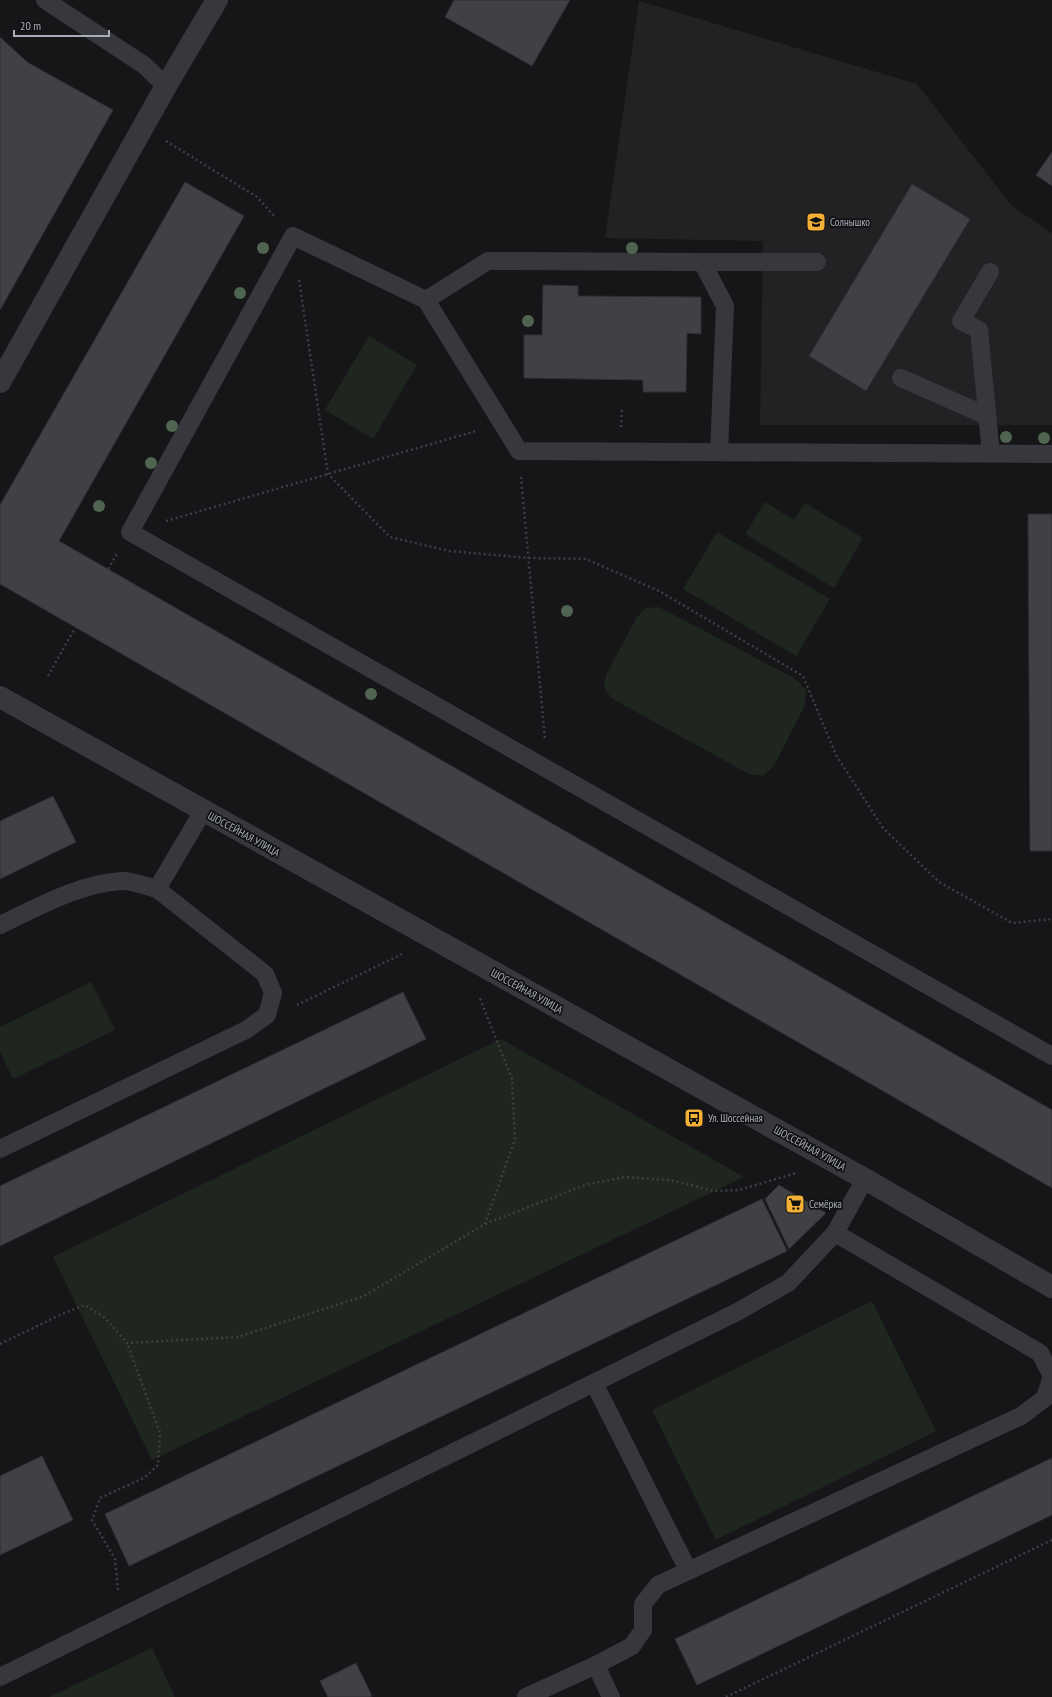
<svg xmlns="http://www.w3.org/2000/svg" width="1052" height="1697" font-family="'PT Sans Narrow',sans-serif">
<rect width="100%" height="100%" fill="#161618"/>
<path fill="#222225" d="M639,1L917,84L1012,206L1052,233V425H760L763,241L605,238Z"/>
<g fill="#1e261f">
<path d="M369,336L417,365L373,439L325,410Z"/>
<path d="M765,502L794,520L805,503L863,538L834,588L745,534Z"/>
<path d="M717,532L830,599L796,656L683,589Z"/>
<path d="M659,607L794,678L806,690L805,705L774,766L763,776L749,774L611,698L604,687L606,675L637,617L646,608Z"/>
<path d="M91,982L115,1030L13,1079L0,1052V1027Z"/>
<path d="M501,1039L744,1177L152,1460L53,1257Z"/>
<path d="M872,1301L936,1431L716,1540L652,1410Z"/>
<path d="M152,1648L175,1697H49Z"/>
</g>
<g fill="#404145" stroke="#303034">
<path d="M454,0H570L532,66L445,17Z"/>
<path d="M0,37L27,62L113,110L0,310Z"/>
<path d="M1052,152V186L1036,175Z"/>
<path d="M185,182L244,216L59,541L1052,1110V1188L0,584V505Z"/>
<path d="M912,184L970,219L866,391L809,356Z"/>
<path d="M543,285L578,286V296L701,297V334L687,333L686,392H643V380L524,378V335H542Z"/>
<path d="M1028,514H1052V851H1030Z"/>
<path d="M53,796L76,842L0,879V821Z"/>
<path d="M403,992L426,1039L0,1246V1186Z"/>
<path d="M779,1185L826,1213L789,1249L765,1199Z"/>
<path d="M762,1199L787,1251L129,1566L105,1514Z"/>
<path d="M42,1456L73,1520L0,1555V1476Z"/>
<path d="M1052,1458V1515L697,1685L675,1639Z"/>
<path d="M356,1663L372,1696L369,1697H328L320,1681Z"/>
</g>
<g fill="none" stroke-linecap="round" stroke-linejoin="round">
<g stroke="#3d3f44" stroke-width="2.5" stroke-dasharray="2 3" stroke-linecap="butt">
<path d="M166,141L257,197L276,218"/>
<path d="M299,280L328,474L390,537L449,551L529,558L586,559L659,591L803,676L836,755L883,828L939,882L1012,923L1052,919"/>
<path d="M621,427L622,408"/>
<path d="M521,477L545,739"/>
<path d="M166,521L476,431"/>
<path d="M108,569L117,554"/>
<path d="M48,676L75,628"/>
<path d="M297,1005L402,954"/>
<path d="M485,1224L585,1185L624,1177L670,1180L714,1191L739,1190L796,1173"/>
<path d="M0,1344L62,1314L85,1305L104,1317L127,1343L238,1337L364,1296L485,1224L515,1139L512,1079L479,996"/>
<path d="M118,1590L115,1559L92,1520L100,1498L144,1478L158,1465L160,1433L127,1343"/>
<path d="M726,1697L1052,1540"/>
</g>
<g stroke="#37383d" stroke-width="18">
<path d="M45,0L144,65L166,86"/>
<path d="M702,262H817"/>
<path d="M990,272L961,321L979,330L991,453"/>
<path d="M426,300L488,261L702,262L725,306L719,452"/>
<path d="M901,378L987,416"/>
<path d="M1052,454L519,451L426,300L293,236L130,532L1052,1056"/>
<path d="M0,925C38,907 78,884 121,881C131,880 148,887 157,889L203,811"/>
<path d="M0,1149L246,1030L267,1015L273,993L265,974L157,889"/>
<path d="M594,1383L688,1570"/>
<path d="M596,1665L611,1697"/>
<path d="M0,1677L739,1311L788,1283L835,1233L865,1179"/>
<path d="M526,1697L596,1665L632,1646L643,1630V1604L658,1585L1021,1416L1045,1398L1052,1376L1040,1353L835,1233"/>
</g>
<path stroke="#37383d" stroke-width="22" d="M0,382L166,86L217,0"/>
<path stroke="#37383d" stroke-width="22" d="M0,697L865,1179L1052,1287"/>
</g>
<g fill="#506452">
<circle cx="263" cy="248" r="6"/>
<circle cx="632" cy="248" r="6"/>
<circle cx="240" cy="293" r="6"/>
<circle cx="528" cy="321" r="6"/>
<circle cx="172" cy="426" r="6"/>
<circle cx="1006" cy="437" r="6"/>
<circle cx="1044" cy="438" r="6"/>
<circle cx="151" cy="463" r="6"/>
<circle cx="99" cy="506" r="6"/>
<circle cx="567" cy="611" r="6"/>
<circle cx="371" cy="694" r="6"/>
</g>
<defs>
<symbol id="school-square" viewBox="-11 -11 22 22"><rect x="-9" y="-9" width="18" height="18" rx="4" fill="#f2b134" stroke="#111113"/><path d="M0-5L7-2L0 1L-7-2ZM-4 1L0 2.5L4 1V4Q0 6-4 4Z" fill="#111"/></symbol>
<symbol id="bus-square" viewBox="-11 -11 22 22"><rect x="-9" y="-9" width="18" height="18" rx="4" fill="#f2b134" stroke="#111113"/><path d="M-5-6H5V4H4V6H2V4H-2V6H-4V4H-5ZM-3.5-4V0h7V-4ZM-3.5 1.2v1.5H-2V1.2ZM2 1.2v1.5H3.5V1.2Z" fill="#111"/></symbol>
<symbol id="supermarket-square" viewBox="-11 -11 22 22"><rect x="-9" y="-9" width="18" height="18" rx="4" fill="#f2b134" stroke="#111113"/><path d="M-6-5.5h2.5l.6 2H6L4.5 2H-2.5L-4.4-4H-6ZM-1.5 3.2a1.3 1.3 0 1 0 .1 0ZM3 3.2a1.3 1.3 0 1 0 .1 0Z" fill="#111"/></symbol>
</defs>
<g fill-rule="evenodd">
<use href="#school-square" x="805" y="211" width="22" height="22"/>
<use href="#bus-square" x="683" y="1107" width="22" height="22"/>
<use href="#supermarket-square" x="784" y="1193" width="22" height="22"/>
</g>
<g text-anchor="middle" stroke-width="3.5" stroke-linejoin="round" paint-order="stroke">
<g font-size="11" fill="#a8adb8" stroke="#111113" text-anchor="start">
<text x="830" y="226">Солнышко</text>
<text x="708" y="1122">Ул. Шоссейная</text>
<text x="809" y="1208">Семёрка</text>
</g>
<g font-size="11" fill="#a8adb8" stroke="#111113">
<text transform="translate(244 834) rotate(29)" y="4">ШОССЕЙНАЯ УЛИЦА</text>
<text transform="translate(527 991) rotate(29)" y="4">ШОССЕЙНАЯ УЛИЦА</text>
<text transform="translate(810 1148) rotate(29)" y="4">ШОССЕЙНАЯ УЛИЦА</text>
</g>
</g>
<path d="M14 30v6h95v-6" fill="none" stroke="#a8adb8" stroke-width="2"/>
<text x="20" y="30" font-size="12" fill="#a8adb8" stroke="#111113" stroke-width="3" paint-order="stroke">20 m</text>
</svg>
